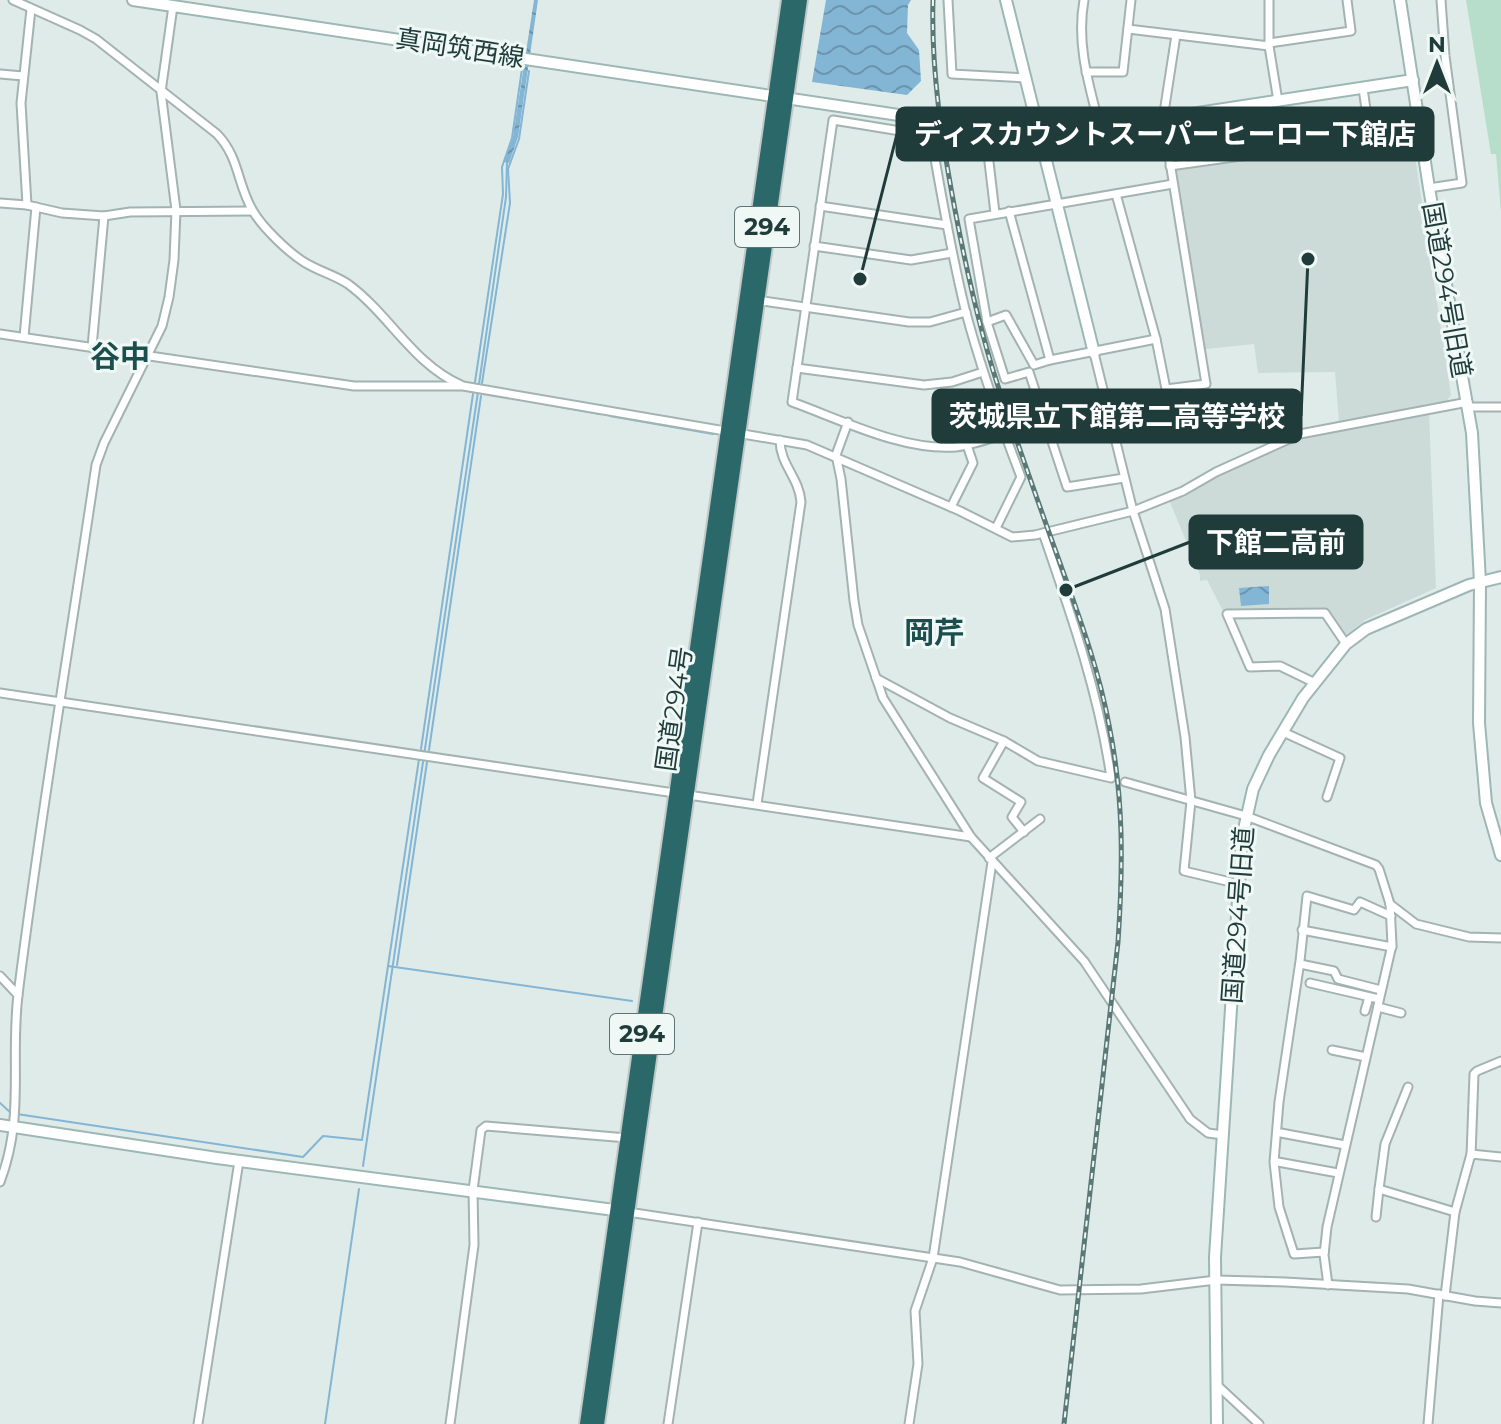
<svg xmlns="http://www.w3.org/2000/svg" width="1501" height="1424" font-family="Montserrat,'Noto Sans JP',sans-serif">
<defs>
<pattern id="water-waves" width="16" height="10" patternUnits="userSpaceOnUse" patternTransform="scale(2)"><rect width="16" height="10" fill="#83b5d4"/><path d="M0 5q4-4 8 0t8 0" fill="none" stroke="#6b94ad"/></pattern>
</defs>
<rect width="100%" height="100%" fill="#dfebe8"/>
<g fill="#cddbd8">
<path d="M1412,136L1451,395L1444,404L1339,422L1335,372L1258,373L1254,344L1197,350L1175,175L1177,170Z"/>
<path d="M1429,412L1436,588L1365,620L1346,636L1329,611H1223L1207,580L1200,581V575L1170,502L1167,500L1301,436Z"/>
</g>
<path fill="#b6deca" d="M1466,0H1501V212L1496,154H1491Z"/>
<g fill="url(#water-waves)">
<path d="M534,0H538L518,137L509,163L504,162L513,137Z"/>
<path d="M826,0H911L908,5L907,33L919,50L921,81L907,95L812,82Z"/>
<path d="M1269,586V604L1241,606L1239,588Z"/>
</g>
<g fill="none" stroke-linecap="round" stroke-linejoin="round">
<g stroke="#83b5d4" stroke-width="2">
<path d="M475,382L503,194L502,167L512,138L522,69"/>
<path d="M482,383L510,203L508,169L519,139L529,71"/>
<path d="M479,384L506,197L507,161"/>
<path d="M610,416L713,434"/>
<path d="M421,749L473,394"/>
<path d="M429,750L481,396"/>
<path d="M397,965L427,762"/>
<path d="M388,966L419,759"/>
<path d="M0,1103L11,1113"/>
<path d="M17,1114L303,1157L323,1136L362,1140L388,966L632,1001"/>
<path d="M363,1166L478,392L600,414"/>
<path d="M325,1424L359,1189"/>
</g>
<defs>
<g id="street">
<path d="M13,0L80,30L96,39L217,134C240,158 237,185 253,211C262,227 288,252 304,262C318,271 335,275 348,284C390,315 413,364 461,385"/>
<path d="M948,0L952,74L1026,78"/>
<path d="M1084,0C1076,44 1089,85 1100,128"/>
<path d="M1269,0V46L1278,101"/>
<path d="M31,9L21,103L27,205L62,213L104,216L130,212L252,211"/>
<path d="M1128,29L1269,46"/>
<path d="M1269,43L1351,31L1347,0"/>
<path d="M1086,72H1123L1131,0"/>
<path d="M0,74L23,76"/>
<path d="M985,128L995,213"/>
<path d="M1170,166L1370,138L1363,88"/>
<path d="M1429,188L1462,183L1445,56L1441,0"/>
<path d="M1116,194L1156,339"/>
<path d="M0,203L27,205"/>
<path d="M820,206L947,225"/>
<path d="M1009,211L1050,360L1156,339L1166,389L1206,384L1163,119L1176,35"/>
<path d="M814,246L911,260L952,253"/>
<path d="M756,300L909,322H930L966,312"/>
<path d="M987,322L1006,315L1034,365L1050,360"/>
<path d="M0,334L354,386H463L807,445L960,511L1012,537L1035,535L1133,511L1183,491L1216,472L1300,434L1468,402"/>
<path d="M24,337L36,207"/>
<path d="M92,347L104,216"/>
<path d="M1094,353L1133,511L1165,609L1185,737L1191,801L1184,871L1239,884"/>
<path d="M797,368L924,385L952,382L983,372"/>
<path d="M1469,407H1501"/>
<path d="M848,422L836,455L841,479L854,601L858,625L883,698L971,837L1084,961L1190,1119L1208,1133L1223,1135"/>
<path d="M1124,478L1067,487L1029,372L1005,379L987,322L969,219L1173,184"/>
<path d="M951,507L973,463L967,445"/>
<path d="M996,528L1021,477C1000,422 980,366 965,309C951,252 941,194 931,136L833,120L792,402C842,420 902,451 956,447C972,445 989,439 1004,434"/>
<path d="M876,678L950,718L1004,741L1038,761L1111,778C1099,694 1071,614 1043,533"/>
<path d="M1315,683L1280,666L1250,667L1227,614L1325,613L1346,644"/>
<path d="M0,693L971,837"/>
<path d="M1283,732L1340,758L1327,797"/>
<path d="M1004,741L983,778L1021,802L1012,817L1024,832"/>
<path d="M1125,782L1246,816L1376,865L1379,869L1390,904L1392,945L1327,1227L1324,1255L1328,1285"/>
<path d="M757,804L801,502C799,477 780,465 780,440"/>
<path d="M989,858L1040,819"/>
<path d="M1390,904L1416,924L1469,937L1501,938"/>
<path d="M1302,930L1392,947"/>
<path d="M1300,964L1334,971L1338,979L1381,990"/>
<path d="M0,976L18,995"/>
<path d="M1310,983L1379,999"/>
<path d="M1378,1007L1401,1013"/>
<path d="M1365,1011L1369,997"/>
<path d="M1332,1050L1366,1057"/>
<path d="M1281,1133L1345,1145"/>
<path d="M1471,1156L1474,1074L1477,1071L1501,1061"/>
<path d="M1278,1162L1338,1173"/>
<path d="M0,1182C25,1117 10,1061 18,995C40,818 70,642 96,465L104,443L162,326L169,297L174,260L176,210L161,92L173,6"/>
<path d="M1379,1189L1385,1144L1408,1087"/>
<path d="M628,1212L960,1262L1060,1290L1141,1289L1216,1280L1285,1282L1408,1289L1475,1301L1501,1303"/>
<path d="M1376,1217L1379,1189L1455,1212"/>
<path d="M1324,1252L1294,1254L1279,1207L1274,1162L1279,1102L1300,961L1307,896L1354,910L1360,902L1391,916"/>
<path d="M1445,1296L1455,1212L1471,1154L1501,1157"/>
<path d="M1217,1385L1259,1424"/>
<path d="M198,1424L239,1161"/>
<path d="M450,1424L474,1245L473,1190L481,1130L486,1126L627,1138"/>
<path d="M668,1424L698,1222"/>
<path d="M909,1424L918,1364L915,1311L933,1258L992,862"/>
<path d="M1428,1424L1439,1294"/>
</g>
<g id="secondary">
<path d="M133,0L932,120"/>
<path d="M1006,0L1094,353"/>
<path d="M1400,0L1429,188L1472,433L1480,582L1479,723L1486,803L1501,855"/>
<path d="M951,123L985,128L1040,130L1100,128L1413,80"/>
<path d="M0,1125L217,1158L622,1211"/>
<path d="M1217,1424L1215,1257L1242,838L1253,789L1269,755L1303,698L1346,644L1366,629L1387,620L1469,585L1501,577"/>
</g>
<g id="highway">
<path d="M587,1424L789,0"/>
<path d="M597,1424L800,0"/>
</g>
</defs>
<use href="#street" stroke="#a2b3b1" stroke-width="11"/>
<use href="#secondary" stroke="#9db7b4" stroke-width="14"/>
<use href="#highway" stroke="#c0c8c8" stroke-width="18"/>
<use href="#street" stroke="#fff" stroke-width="7"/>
<use href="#secondary" stroke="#fff" stroke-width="10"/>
<use href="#highway" stroke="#2a686a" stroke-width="14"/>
<defs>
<path id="rail" d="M933,0C931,71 942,141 955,210C967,273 981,337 1002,398C1021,453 1040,508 1060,563C1079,616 1099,670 1109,725C1124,799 1123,867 1118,942L1064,1424"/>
</defs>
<use href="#rail" stroke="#597876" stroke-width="5"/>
<use href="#rail" stroke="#eff8f5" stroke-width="2" stroke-dasharray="6" stroke-linecap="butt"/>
<defs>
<path id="secondary-bridge" d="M932,120L951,123"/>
</defs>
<use href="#secondary-bridge" stroke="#9db7b4" stroke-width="14" stroke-linecap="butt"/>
<use href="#secondary-bridge" stroke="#fff" stroke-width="10"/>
</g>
<g text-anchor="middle" stroke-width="6" stroke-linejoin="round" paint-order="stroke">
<g fill="#eff8f5" stroke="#5d7473" stroke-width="2">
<rect x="735" y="207" width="64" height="40" rx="6"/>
<rect x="610" y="1014" width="64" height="40" rx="6"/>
</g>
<g font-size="24" font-weight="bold" fill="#1f3c3b">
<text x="767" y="235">294</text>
<text x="642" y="1042">294</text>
</g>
<g font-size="26" fill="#1f3c3b" stroke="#eff8f5">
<text transform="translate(460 48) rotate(9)" y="9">真岡筑西線</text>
<text transform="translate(1447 290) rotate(80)" y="9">国道294号旧道</text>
<text transform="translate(674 709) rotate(-82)" y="9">国道294号</text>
<text transform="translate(1238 915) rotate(-86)" y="9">国道294号旧道</text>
</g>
<g font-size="30" font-weight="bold" fill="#1a4f4e" stroke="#eff8f5">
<text x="120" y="367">谷中</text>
<text x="934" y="643">岡芹</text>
</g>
</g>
<path fill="none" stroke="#1f3c3b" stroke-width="3" d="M860 279L897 134M1308 259L1301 416M1066 590L1190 542"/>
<g fill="#1f3c3b" stroke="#eff8f5" stroke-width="3">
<circle cx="860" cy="279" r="8"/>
<circle cx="1308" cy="259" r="8"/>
<circle cx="1066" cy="590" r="8"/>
</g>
<g fill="#1f3c3b" stroke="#1f3c3b" stroke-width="3">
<rect x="897" y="108" width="536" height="52" rx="8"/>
<rect x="933" y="390" width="368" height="52" rx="8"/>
<rect x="1190" y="516" width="172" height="52" rx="8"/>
</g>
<g font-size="28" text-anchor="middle" font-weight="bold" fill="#fff">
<text x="1165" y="144">ディスカウントスーパーヒーロー下館店</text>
<text x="1117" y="426">茨城県立下館第二高等学校</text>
<text x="1276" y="552">下館二高前</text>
</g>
<g transform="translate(1437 64)" stroke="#eff8f5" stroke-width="6" paint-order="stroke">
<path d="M0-6L14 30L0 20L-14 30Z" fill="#1f3c3b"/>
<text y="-12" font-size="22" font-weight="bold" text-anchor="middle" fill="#1f3c3b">N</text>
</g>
</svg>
